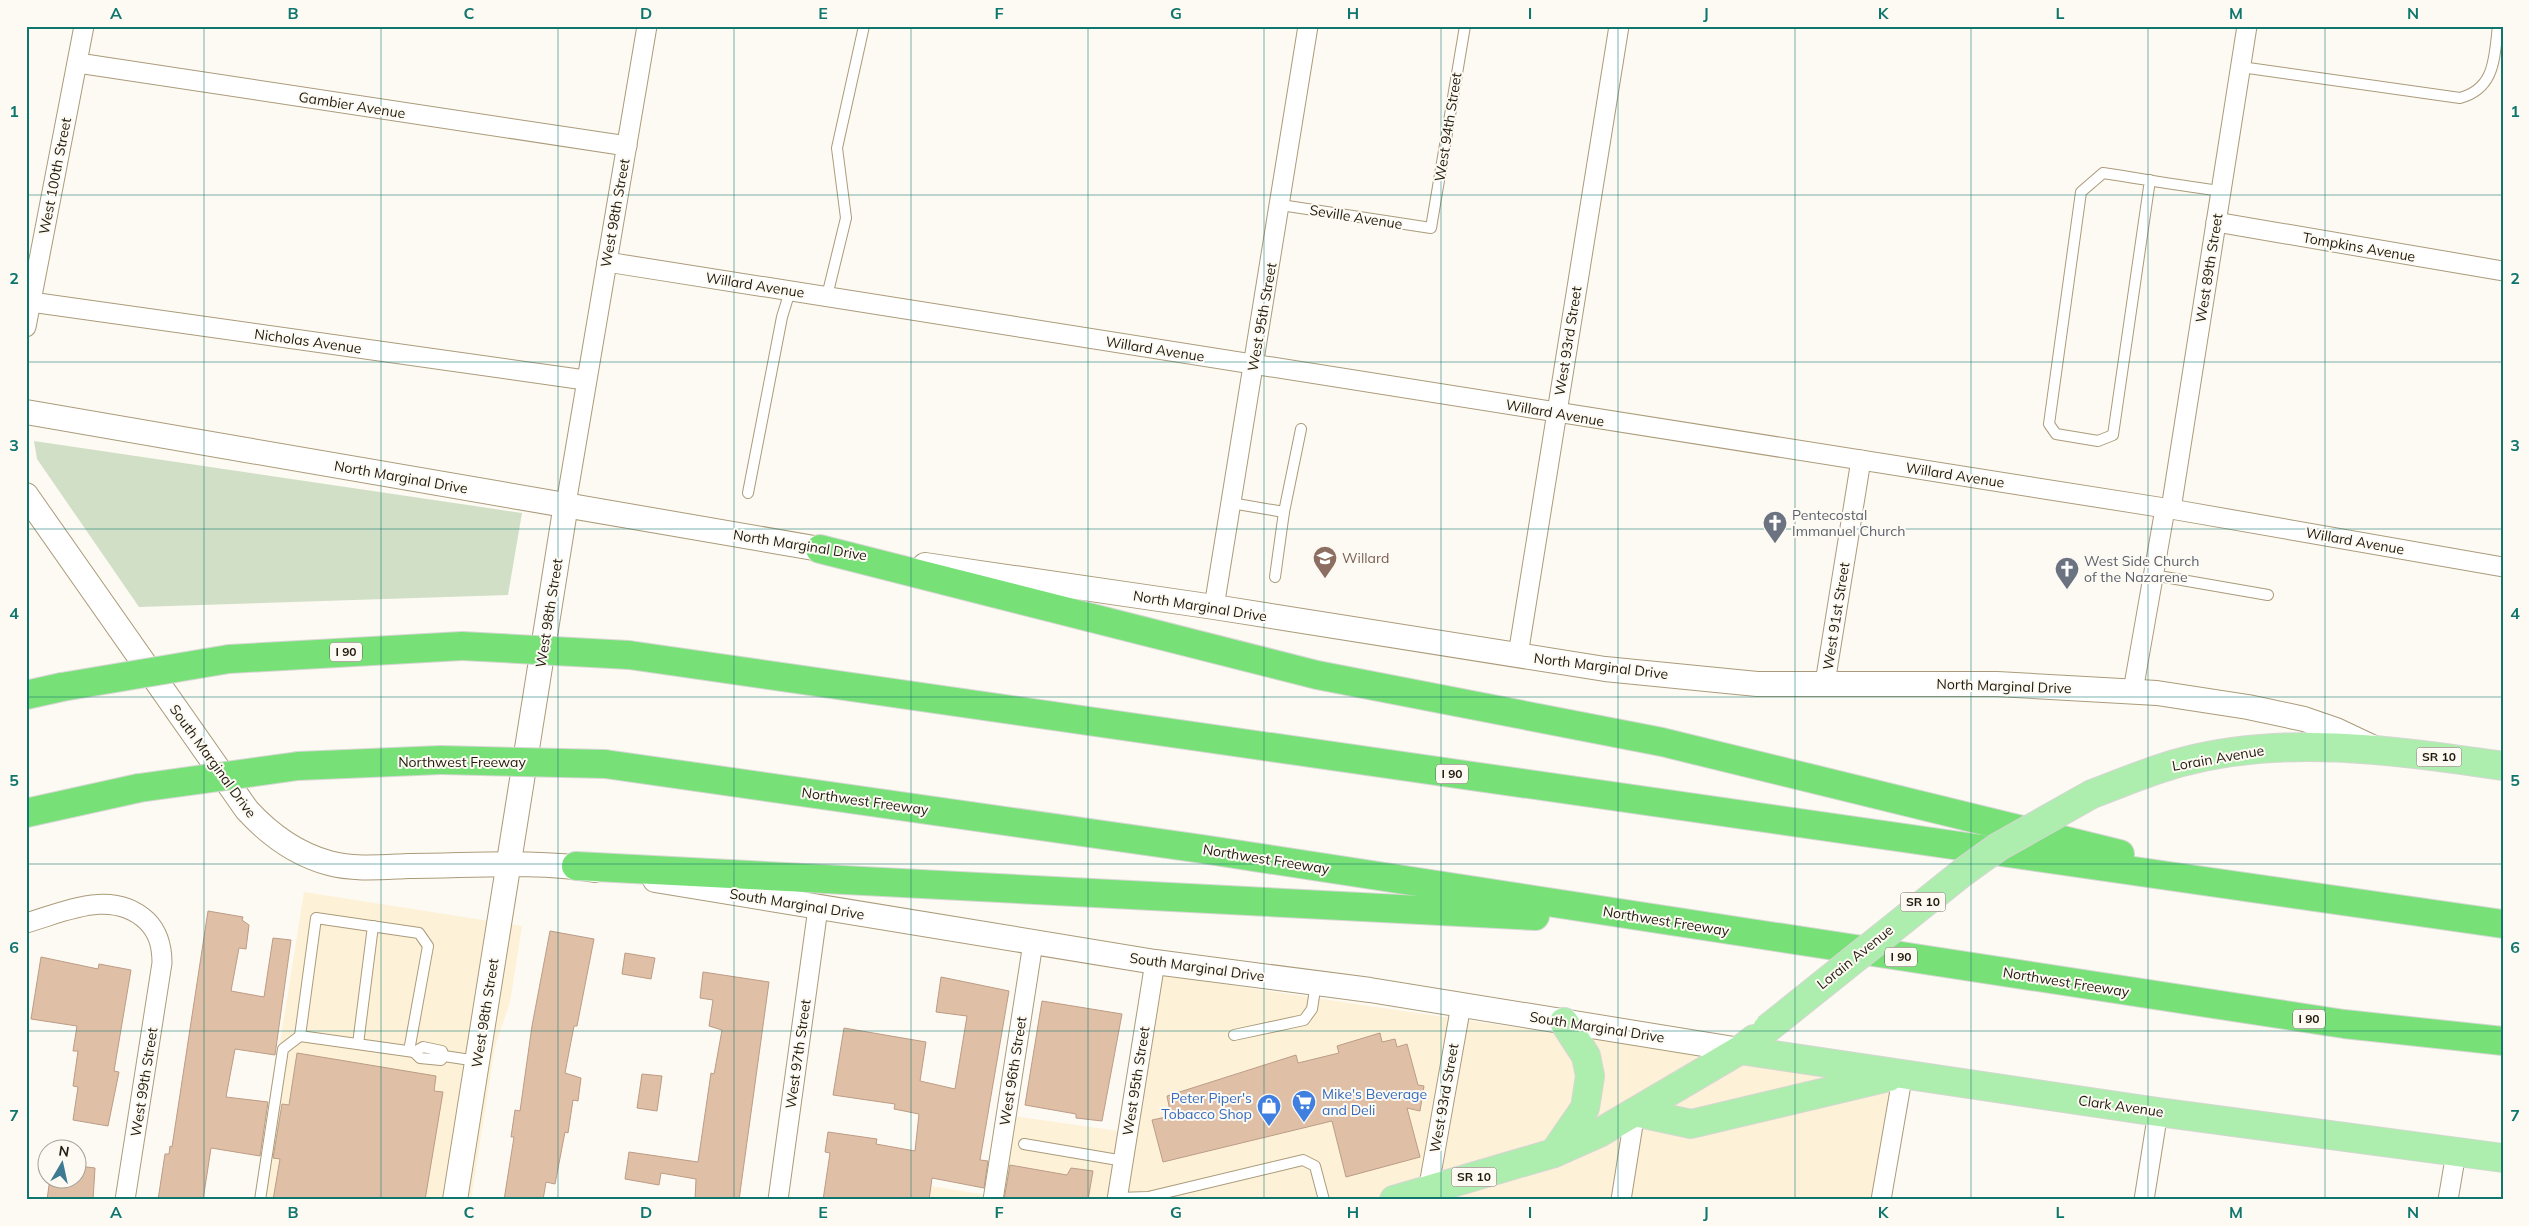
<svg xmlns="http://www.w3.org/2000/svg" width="2529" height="1226" font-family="Mulish,sans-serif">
<rect width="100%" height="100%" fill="#fdfaf3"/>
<g fill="#fdf1d7">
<path d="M304,892L522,926L510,1002L495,1046L471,1200H255Z"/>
<path d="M1160,975L1566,1035L1895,1081L1875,1200H902L905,1182L999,1197L1013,1116L1133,1133Z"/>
</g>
<path fill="#d1dfc6" d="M34,441L522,513L508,595L139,607L37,459Z"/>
<g fill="#e0bfa7" stroke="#bc9c85">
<path d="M208,911L243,917L242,920L249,925L246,949L239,948L231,991L264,997L273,938L291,940L275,1055L235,1049L226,1097L268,1102L260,1156L211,1148L203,1200H158L165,1154H169L170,1146L172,1147Z"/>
<path d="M550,931L594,939L577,1026H574L565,1073L581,1078L578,1101L573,1100L568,1133L565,1132L555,1184L546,1182L543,1200H504L514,1137H511L515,1110L520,1111L532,1026Z"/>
<path d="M625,953L655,958L651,979L622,974Z"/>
<path d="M41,957L98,969L99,964L131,970L114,1071L119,1072L108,1126L73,1120L78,1087L73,1086L78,1051H73L77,1026L31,1019Z"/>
<path d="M703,972L769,982L739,1200H695L696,1179L661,1173L659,1185L625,1179L629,1152L698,1162L711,1073L714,1074L715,1069L722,1030L709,1026L713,1000L700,998Z"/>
<path d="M941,977L1009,991L980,1160L988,1161L984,1188L932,1178L929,1200H823L830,1153L825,1152L828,1132L877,1139L876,1144L915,1151L919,1114L894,1109L895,1104L833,1095L844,1028L926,1042L920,1081L955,1089L967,1016L936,1012Z"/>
<path d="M1042,1001L1122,1014L1102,1121L1076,1118V1114L1025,1105Z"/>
<path d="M1380,1033L1382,1042L1395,1039L1397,1047L1407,1044L1418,1085L1424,1086L1420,1111L1407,1108L1420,1157L1346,1177L1332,1121L1163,1162L1152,1120L1171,1116L1167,1096L1296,1055L1298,1063L1339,1053L1337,1046Z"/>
<path d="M297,1053L436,1076L434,1091L443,1092L425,1200H273L280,1159L273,1158L282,1104L289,1105Z"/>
<path d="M642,1074L662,1076L657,1111L637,1108Z"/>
<path d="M1010,1165L1067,1175L1071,1168L1093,1171L1088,1200H1004Z"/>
<path d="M78,1166L95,1168L93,1200H47L50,1178H78Z"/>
</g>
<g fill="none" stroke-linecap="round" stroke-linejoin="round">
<defs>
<g id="service">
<path d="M2241,67L2460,98C2496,88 2494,57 2498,26"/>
<path d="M2150,180L2113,435L2098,441L2056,434L2049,424L2081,192L2103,173C2143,179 2182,186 2221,191"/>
<path d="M1281,205L1431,228L1465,26"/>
<path d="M827,296L846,218L837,148L864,26"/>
<path d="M748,493L782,317L790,291"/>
<path d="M1231,503L1284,512L1301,429"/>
<path d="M2153,575L2268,595"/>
<path d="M1275,577L1284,512"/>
<path d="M1234,1035L1304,1020L1312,1009L1316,983"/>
<path d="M358,1044L373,926"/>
<path d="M423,1047L442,1051L444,1056L441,1060L420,1058L414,1052Z"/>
<path d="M409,1051L428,946L419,933L316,918L300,1036L414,1052"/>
<path d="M444,1056L477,1061"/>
<path d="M1024,1144L1124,1161"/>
<path d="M1117,1198L1148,1197L1303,1160L1315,1166L1324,1200"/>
<path d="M260,1200L283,1049L300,1036"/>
</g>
<g id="minor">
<path d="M78,63L627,146"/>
<path d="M2216,222L2503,271"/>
<path d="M607,262L2171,509L2503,567"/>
<path d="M31,302L585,380"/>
<path d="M26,327L84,26"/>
<path d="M566,504L647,26"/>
<path d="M2171,509L2247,26"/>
<path d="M1214,607L1308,26"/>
<path d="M1518,655L1619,26"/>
<path d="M1825,683L1861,460"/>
<path d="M2133,691L2165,509"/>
<path d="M26,923C65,912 112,888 147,921C159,933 162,947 162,963L125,1200"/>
<path d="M1428,1191L1461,1005"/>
<path d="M778,1200L818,908"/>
<path d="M993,1200L1033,943"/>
<path d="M1117,1200L1155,962"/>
<path d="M1621,1200L1635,1112"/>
<path d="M1881,1200L1903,1073"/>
<path d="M2144,1200L2158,1112"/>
<path d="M2448,1200L2456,1153"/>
</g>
<g id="tertiary">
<path d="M26,412L837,552"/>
<path d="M26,495L247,810C269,834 296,854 329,863C354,870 383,867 409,866C470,866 535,860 595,870"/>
<path d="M925,565L1214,607L1605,669L1757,684H1997L2157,693L2248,707L2304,719L2336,730L2374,748"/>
<path d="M655,880L1155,962L1370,990L1740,1050"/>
<path d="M455,1200L566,504"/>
</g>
<g id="primary">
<path d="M2092,794C2122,783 2151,770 2182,762C2288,734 2396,751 2503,766"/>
<path d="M1740,1050L2158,1112L2503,1158"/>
<path d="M1635,1112L1691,1124L1889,1077"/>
<path d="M1554,1153L1585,1108L1590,1076L1586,1056L1564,1022"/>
<path d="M1394,1200L1554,1153L1599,1133L1740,1050L1754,1039"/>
</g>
<g id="motorway">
<path d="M820,549L1317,675L1662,742L2120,854"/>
<path d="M629,655L2503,924"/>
<path d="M229,659L462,646"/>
<path d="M26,695L62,687"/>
<path d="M605,764L1202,849L2344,1024L2503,1041"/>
<path d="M298,766L441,760"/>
<path d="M26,813L139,788"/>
<path d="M576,866L1535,916"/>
</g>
</defs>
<use href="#service" stroke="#ab9b7a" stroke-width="12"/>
<use href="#minor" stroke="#ab9b7a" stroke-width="21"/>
<use href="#tertiary" stroke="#ab9b7a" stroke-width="26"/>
<use href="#primary" stroke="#d7d6d4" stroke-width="30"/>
<use href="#motorway" stroke="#d7d6d4" stroke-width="30"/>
<use href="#service" stroke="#fff" stroke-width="10"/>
<use href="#minor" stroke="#fff" stroke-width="19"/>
<use href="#tertiary" stroke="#fff" stroke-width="24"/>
<use href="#primary" stroke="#adedad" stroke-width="28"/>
<use href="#motorway" stroke="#77e177" stroke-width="28"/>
<defs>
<path id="primary-bridge" d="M1767,1029L1962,873L1998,847L2092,794"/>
<g id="motorway-bridge">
<path d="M462,646L629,655"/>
<path d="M62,687L229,659"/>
<path d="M441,760L605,764"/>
<path d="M139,788L298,766"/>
</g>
</defs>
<use href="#primary-bridge" stroke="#d7d6d4" stroke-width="30" stroke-linecap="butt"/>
<use href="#motorway-bridge" stroke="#d7d6d4" stroke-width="30" stroke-linecap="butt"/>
<use href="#primary-bridge" stroke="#adedad" stroke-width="28"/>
<use href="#motorway-bridge" stroke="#77e177" stroke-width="28"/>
</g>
<path fill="none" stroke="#0f766e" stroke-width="1" stroke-opacity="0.55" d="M204,26V1200M381,26V1200M558,26V1200M734,26V1200M911,26V1200M1088,26V1200M1264,26V1200M1441,26V1200M1618,26V1200M1795,26V1200M1971,26V1200M2148,26V1200M2325,26V1200M26,195H2503M26,362H2503M26,529H2503M26,697H2503M26,864H2503M26,1031H2503"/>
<defs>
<symbol id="church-pin" viewBox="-11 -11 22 30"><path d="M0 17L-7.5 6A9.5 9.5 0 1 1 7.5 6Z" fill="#6b7280" stroke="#fdfaf3"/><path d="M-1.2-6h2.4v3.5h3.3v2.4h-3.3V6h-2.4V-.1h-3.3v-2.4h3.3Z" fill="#fff"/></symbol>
<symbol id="school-pin" viewBox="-11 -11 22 30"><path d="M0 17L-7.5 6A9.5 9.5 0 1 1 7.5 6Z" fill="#8d6e63" stroke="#fdfaf3"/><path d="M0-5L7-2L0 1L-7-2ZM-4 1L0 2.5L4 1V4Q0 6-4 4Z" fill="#fff"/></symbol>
<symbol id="supermarket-pin" viewBox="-11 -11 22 30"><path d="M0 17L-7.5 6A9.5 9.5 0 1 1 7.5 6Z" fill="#3f7fe0" stroke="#fdfaf3"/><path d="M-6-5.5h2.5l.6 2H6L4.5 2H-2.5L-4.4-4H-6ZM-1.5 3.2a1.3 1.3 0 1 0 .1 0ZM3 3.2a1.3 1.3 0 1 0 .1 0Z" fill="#fff"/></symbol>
<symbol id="shop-pin" viewBox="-11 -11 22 30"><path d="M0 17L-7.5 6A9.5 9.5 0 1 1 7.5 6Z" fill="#3f7fe0" stroke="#fdfaf3"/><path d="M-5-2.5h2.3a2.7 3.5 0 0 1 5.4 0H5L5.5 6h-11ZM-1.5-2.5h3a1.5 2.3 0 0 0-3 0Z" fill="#fff"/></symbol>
</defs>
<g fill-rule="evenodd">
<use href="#church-pin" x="1761" y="509" width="28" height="38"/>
<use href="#school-pin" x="1311" y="544" width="28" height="38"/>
<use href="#church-pin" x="2053" y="555" width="28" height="38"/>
<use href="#supermarket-pin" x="1290" y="1088" width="28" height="38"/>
<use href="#shop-pin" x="1255" y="1092" width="28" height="38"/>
</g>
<g text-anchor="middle" stroke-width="4" stroke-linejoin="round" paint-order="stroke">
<g fill="#fdfaf3" stroke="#635e53" stroke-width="1">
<rect x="330" y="642.5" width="32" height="19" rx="4"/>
<rect x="2416.5" y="747.5" width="45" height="19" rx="4"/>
<rect x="1436" y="764.5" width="32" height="19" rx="4"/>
<rect x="1900.5" y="892.5" width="45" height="19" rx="4"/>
<rect x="1885" y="947.5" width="32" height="19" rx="4"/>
<rect x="2293" y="1009.5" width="32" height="19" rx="4"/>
<rect x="1451.5" y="1167.5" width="45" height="19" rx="4"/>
</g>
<g font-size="12" font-weight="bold" fill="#211b0e">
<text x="346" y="656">I 90</text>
<text x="2439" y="761">SR 10</text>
<text x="1452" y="778">I 90</text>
<text x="1923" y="906">SR 10</text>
<text x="1901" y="961">I 90</text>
<text x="2309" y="1023">I 90</text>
<text x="1474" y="1181">SR 10</text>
</g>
<g font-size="14" fill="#211b0e" stroke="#fdfaf3">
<text transform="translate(352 105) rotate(9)" y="5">Gambier Avenue</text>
<text transform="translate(1448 127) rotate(-81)" y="5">West 94th Street</text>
<text transform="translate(55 176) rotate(-79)" y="5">West 100th Street</text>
<text transform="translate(615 213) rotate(-80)" y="5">West 98th Street</text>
<text transform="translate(1356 217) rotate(9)" y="5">Seville Avenue</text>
<text transform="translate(2359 247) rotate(10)" y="5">Tompkins Avenue</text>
<text transform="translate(2209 268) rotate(-81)" y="5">West 89th Street</text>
<text transform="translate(755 285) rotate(9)" y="5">Willard Avenue</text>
<text transform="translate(1262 317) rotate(-80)" y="5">West 95th Street</text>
<text transform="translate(308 341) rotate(8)" y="5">Nicholas Avenue</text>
<text transform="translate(1568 341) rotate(-81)" y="5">West 93rd Street</text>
<text transform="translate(1155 349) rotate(9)" y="5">Willard Avenue</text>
<text transform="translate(1555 413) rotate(10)" y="5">Willard Avenue</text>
<text transform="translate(1955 475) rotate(9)" y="5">Willard Avenue</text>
<text transform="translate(401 477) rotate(10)" y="5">North Marginal Drive</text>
<text transform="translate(2355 541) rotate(10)" y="5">Willard Avenue</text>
<text transform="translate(800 545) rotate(9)" y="5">North Marginal Drive</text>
<text transform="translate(1200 606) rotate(9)" y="5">North Marginal Drive</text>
<text transform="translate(549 613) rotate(-81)" y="5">West 98th Street</text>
<text transform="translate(1836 616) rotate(-81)" y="5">West 91st Street</text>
<text transform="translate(1601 666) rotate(7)" y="5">North Marginal Drive</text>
<text transform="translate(2004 686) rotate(2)" y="5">North Marginal Drive</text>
<text transform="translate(2218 758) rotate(-10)" y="5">Lorain Avenue</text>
<text transform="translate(213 761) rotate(54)" y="5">South Marginal Drive</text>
<text x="462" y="767">Northwest Freeway</text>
<text transform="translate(865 801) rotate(8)" y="5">Northwest Freeway</text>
<text transform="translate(1266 859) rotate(9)" y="5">Northwest Freeway</text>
<text transform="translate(797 904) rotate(9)" y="5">South Marginal Drive</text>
<text transform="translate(1666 921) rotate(9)" y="5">Northwest Freeway</text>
<text transform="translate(1855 957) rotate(-39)" y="5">Lorain Avenue</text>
<text transform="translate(1197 967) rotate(8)" y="5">South Marginal Drive</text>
<text transform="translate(2066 982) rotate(9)" y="5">Northwest Freeway</text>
<text transform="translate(485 1013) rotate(-81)" y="5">West 98th Street</text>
<text transform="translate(1597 1027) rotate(9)" y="5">South Marginal Drive</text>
<text transform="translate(798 1054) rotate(-82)" y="5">West 97th Street</text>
<text transform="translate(1013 1071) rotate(-81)" y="5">West 96th Street</text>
<text transform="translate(1136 1081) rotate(-81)" y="5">West 95th Street</text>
<text transform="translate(144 1082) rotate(-81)" y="5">West 99th Street</text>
<text transform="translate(1444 1098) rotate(-80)" y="5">West 93rd Street</text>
<text transform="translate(2121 1106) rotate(8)" y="5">Clark Avenue</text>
</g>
<g font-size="14" fill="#5b616d" stroke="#fdfaf3" text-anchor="start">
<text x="1792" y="520">Pentecostal<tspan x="1792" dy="16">Immanuel Church</tspan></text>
<text x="2084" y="566">West Side Church<tspan x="2084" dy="16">of the Nazarene</tspan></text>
</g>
<g font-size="14" fill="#785e54" stroke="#fdfaf3" text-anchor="start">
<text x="1342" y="563">Willard</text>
</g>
<g font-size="14" fill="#366cbe" stroke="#fdfaf3" text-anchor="start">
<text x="1322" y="1099">Mike's Beverage<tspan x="1322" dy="16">and Deli</tspan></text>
<text x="1252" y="1103" text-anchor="end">Peter Piper's<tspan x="1252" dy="16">Tobacco Shop</tspan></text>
</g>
</g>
<rect width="2529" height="1226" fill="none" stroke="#fdfaf3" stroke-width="55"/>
<g transform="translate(62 1164) rotate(9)"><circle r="24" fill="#fdfaf3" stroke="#a5a197"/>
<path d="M0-4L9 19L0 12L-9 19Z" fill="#3e7a92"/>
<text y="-8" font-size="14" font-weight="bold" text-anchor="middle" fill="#211b0e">N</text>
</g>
<rect x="28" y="28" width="2474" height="1170" fill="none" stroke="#0f766e" stroke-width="2"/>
<g font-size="16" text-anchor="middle" font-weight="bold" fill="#0f766e">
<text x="116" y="19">A</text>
<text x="293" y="19">B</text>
<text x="469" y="19">C</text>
<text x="646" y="19">D</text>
<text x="823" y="19">E</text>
<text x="999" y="19">F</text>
<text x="1176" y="19">G</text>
<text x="1353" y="19">H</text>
<text x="1530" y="19">I</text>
<text x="1706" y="19">J</text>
<text x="1883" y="19">K</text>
<text x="2060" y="19">L</text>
<text x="2236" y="19">M</text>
<text x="2413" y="19">N</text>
<text x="14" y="117">1</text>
<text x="2515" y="117">1</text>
<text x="14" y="284">2</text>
<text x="2515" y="284">2</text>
<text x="14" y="451">3</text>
<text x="2515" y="451">3</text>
<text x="14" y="619">4</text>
<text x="2515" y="619">4</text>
<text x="14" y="786">5</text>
<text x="2515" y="786">5</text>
<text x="14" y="953">6</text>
<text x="2515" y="953">6</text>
<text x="14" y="1121">7</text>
<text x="2515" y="1121">7</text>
<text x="116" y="1218">A</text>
<text x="293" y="1218">B</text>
<text x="469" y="1218">C</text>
<text x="646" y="1218">D</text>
<text x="823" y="1218">E</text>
<text x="999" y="1218">F</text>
<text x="1176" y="1218">G</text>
<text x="1353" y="1218">H</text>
<text x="1530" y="1218">I</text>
<text x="1706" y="1218">J</text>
<text x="1883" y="1218">K</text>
<text x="2060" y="1218">L</text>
<text x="2236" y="1218">M</text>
<text x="2413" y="1218">N</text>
</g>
</svg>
